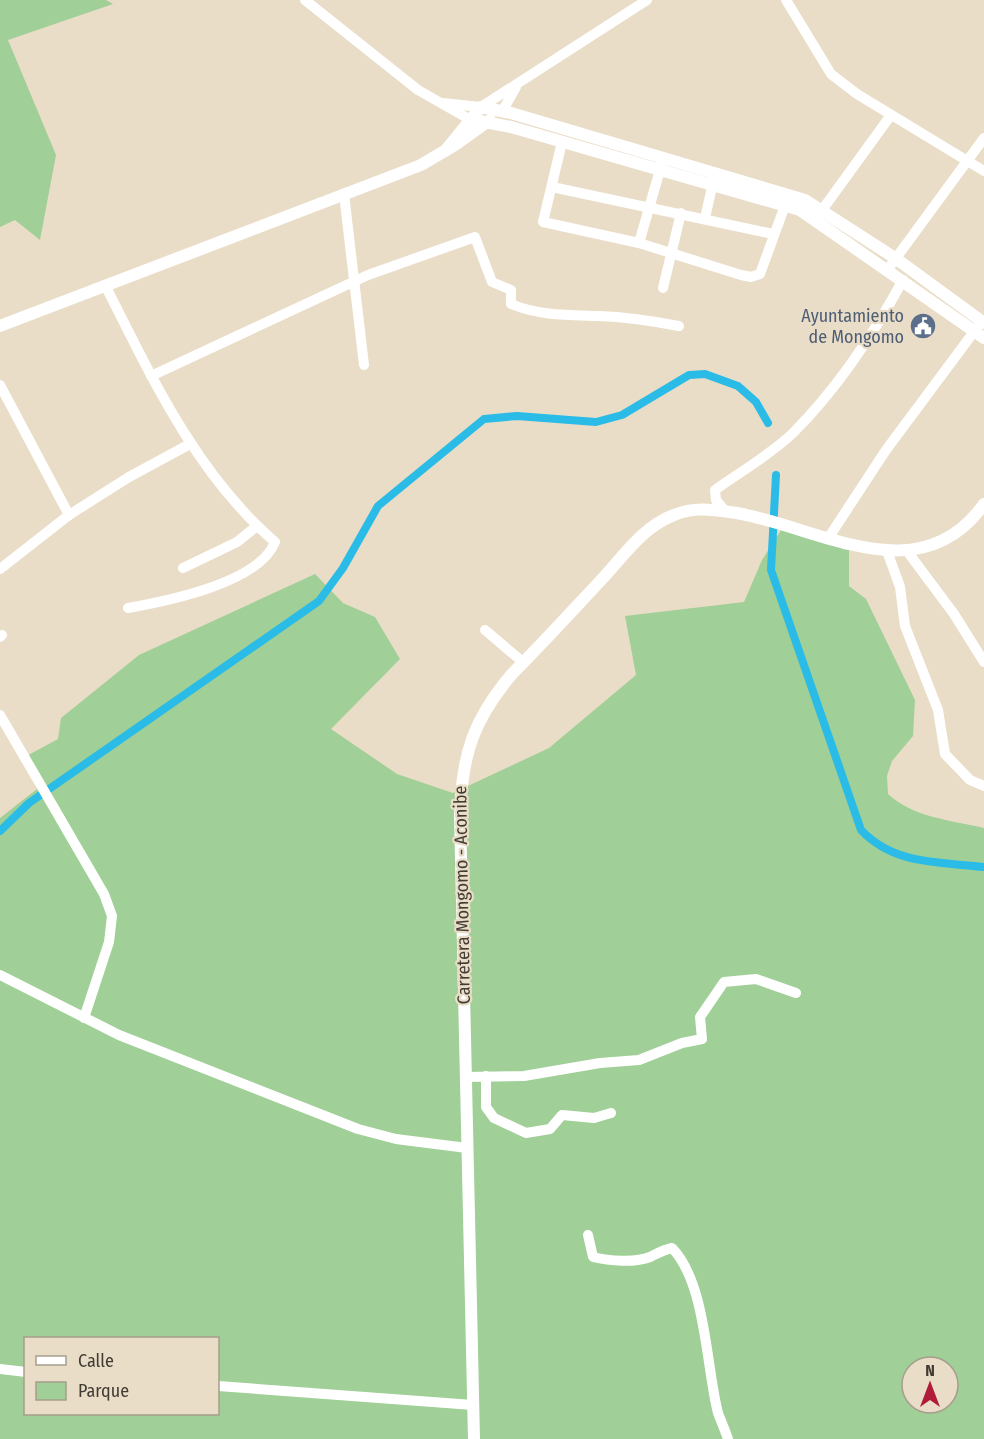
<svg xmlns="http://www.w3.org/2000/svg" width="984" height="1439" font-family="'Fira Sans Condensed',sans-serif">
<rect width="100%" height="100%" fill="#eaddc8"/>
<g fill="#a0cf97" fill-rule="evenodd">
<path d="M0,0H106L113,4L8,40L56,155L40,240L15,220L0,227Z"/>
<path d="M783,527L849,546V586L866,599L915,700L913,736L892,761L887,776L888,794C914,818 951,820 984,828V1439H0V818L37,789L21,759L58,739L61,718L139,655L315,574L343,603L375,617L400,659L331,729L397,774L453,793L549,748L636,675L625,616L744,602L762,560ZM26,1338H218V1414H26ZM912,1367H948V1403H912Z"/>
</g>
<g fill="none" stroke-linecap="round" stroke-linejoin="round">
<g stroke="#2abce6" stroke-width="8">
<path d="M776,475L771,570L861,830C894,865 939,862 984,867"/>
<path d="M0,831L29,803L319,601L343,568L378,506L484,419L517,416L596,422L622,415L689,375L705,374L738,386L756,402L768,423"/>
</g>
<g stroke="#fff" stroke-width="10">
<path d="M305,0L418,90L469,119"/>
<path d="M786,0L831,74L857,94L984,171"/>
<path d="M442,103L481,107L647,0"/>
<path d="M503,110L516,87"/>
<path d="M562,142L543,222L639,243L741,275L751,277L760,274L787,200"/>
<path d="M552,187L773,234"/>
<path d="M344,194L364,365"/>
<path d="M817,217L891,115"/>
<path d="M705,218L714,178"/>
<path d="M639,243L662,163"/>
<path d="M888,269L984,138"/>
<path d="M105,285C151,376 196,474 275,542C259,583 167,601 128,608"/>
<path d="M663,288L681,213"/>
<path d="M151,376L368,275L475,237L492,282L511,290V304C540,316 569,315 599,316C626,317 653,321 679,326"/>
<path d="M0,385L69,515"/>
<path d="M725,511L716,500L715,490C740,472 770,455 793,433C837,389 873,335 903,280"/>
<path d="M829,537L886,450L979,325"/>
<path d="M887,551L900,587L905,626L938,710L945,754L970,780L984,786"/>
<path d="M907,551L954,614L984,662"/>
<path d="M183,568L237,542L257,526"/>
<path d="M0,569L69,515L129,477L190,444"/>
<path d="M485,630L524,663"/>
<path d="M0,637L2,635"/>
<path d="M0,715L104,894L112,916L109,942L84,1018"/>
<path d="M0,975L119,1035L358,1129L396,1139L467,1148"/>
<path d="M486,1076V1107L494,1118L526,1133L550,1129L562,1115L594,1118L611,1113"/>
<path d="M465,1077L524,1076L600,1063L639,1060L682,1043L702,1039L700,1017L724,982L756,979L796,993"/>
<path d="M588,1235L593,1257C609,1261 635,1263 650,1257C658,1253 663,1250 672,1248C706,1283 706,1366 718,1413C721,1421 725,1430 728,1439"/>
<path d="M0,1369L26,1372"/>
<path d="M218,1386L473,1405"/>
</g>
<g stroke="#fff" stroke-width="12">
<path d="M469,119L511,127L800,210L984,338"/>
<path d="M445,151L481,107L511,113L805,200L895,258L984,323"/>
<path d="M0,326L421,165L458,143L490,120"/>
<path d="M474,1439L460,814C462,755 473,720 512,674C543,643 573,610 603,578C624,555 644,526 674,515C695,506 715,510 737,513C821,528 920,594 984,504"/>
</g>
</g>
<defs>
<symbol id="civic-disc" viewBox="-11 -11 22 22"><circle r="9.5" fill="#5c6f8a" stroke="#eaddc8"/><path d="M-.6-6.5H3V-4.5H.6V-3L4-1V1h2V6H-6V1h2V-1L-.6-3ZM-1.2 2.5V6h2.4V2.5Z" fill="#fff"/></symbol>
</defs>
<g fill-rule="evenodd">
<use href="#civic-disc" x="908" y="311" width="30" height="30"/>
</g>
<g text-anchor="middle" stroke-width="4.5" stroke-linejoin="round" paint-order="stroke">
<g font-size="18" fill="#4e5e75" stroke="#eaddc8" text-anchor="end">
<text x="904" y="322">Ayuntamiento<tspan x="904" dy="21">de Mongomo</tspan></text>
</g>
<g font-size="18" fill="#413c33" stroke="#eaddc8">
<text transform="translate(462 895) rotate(-91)" y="6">Carretera Mongomo - Aconibe</text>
</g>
</g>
<rect x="24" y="1337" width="195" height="78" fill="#eaddc8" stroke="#a69d8c" stroke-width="1.5"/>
<rect x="36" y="1356" width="30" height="9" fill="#ffffff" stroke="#a69d8c" stroke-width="1.5"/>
<text x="78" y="1367" font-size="18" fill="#413c33">Calle</text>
<rect x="36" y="1382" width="30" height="18" fill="#a0cf97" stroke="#a69d8c" stroke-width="1.5"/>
<text x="78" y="1397" font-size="18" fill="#413c33">Parque</text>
<g transform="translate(930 1385)"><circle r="28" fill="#eaddc8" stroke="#a69d8c" stroke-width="1.5"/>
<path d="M0-4.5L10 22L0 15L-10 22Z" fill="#af1b38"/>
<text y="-9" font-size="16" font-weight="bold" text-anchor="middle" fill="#413c33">N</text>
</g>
</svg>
